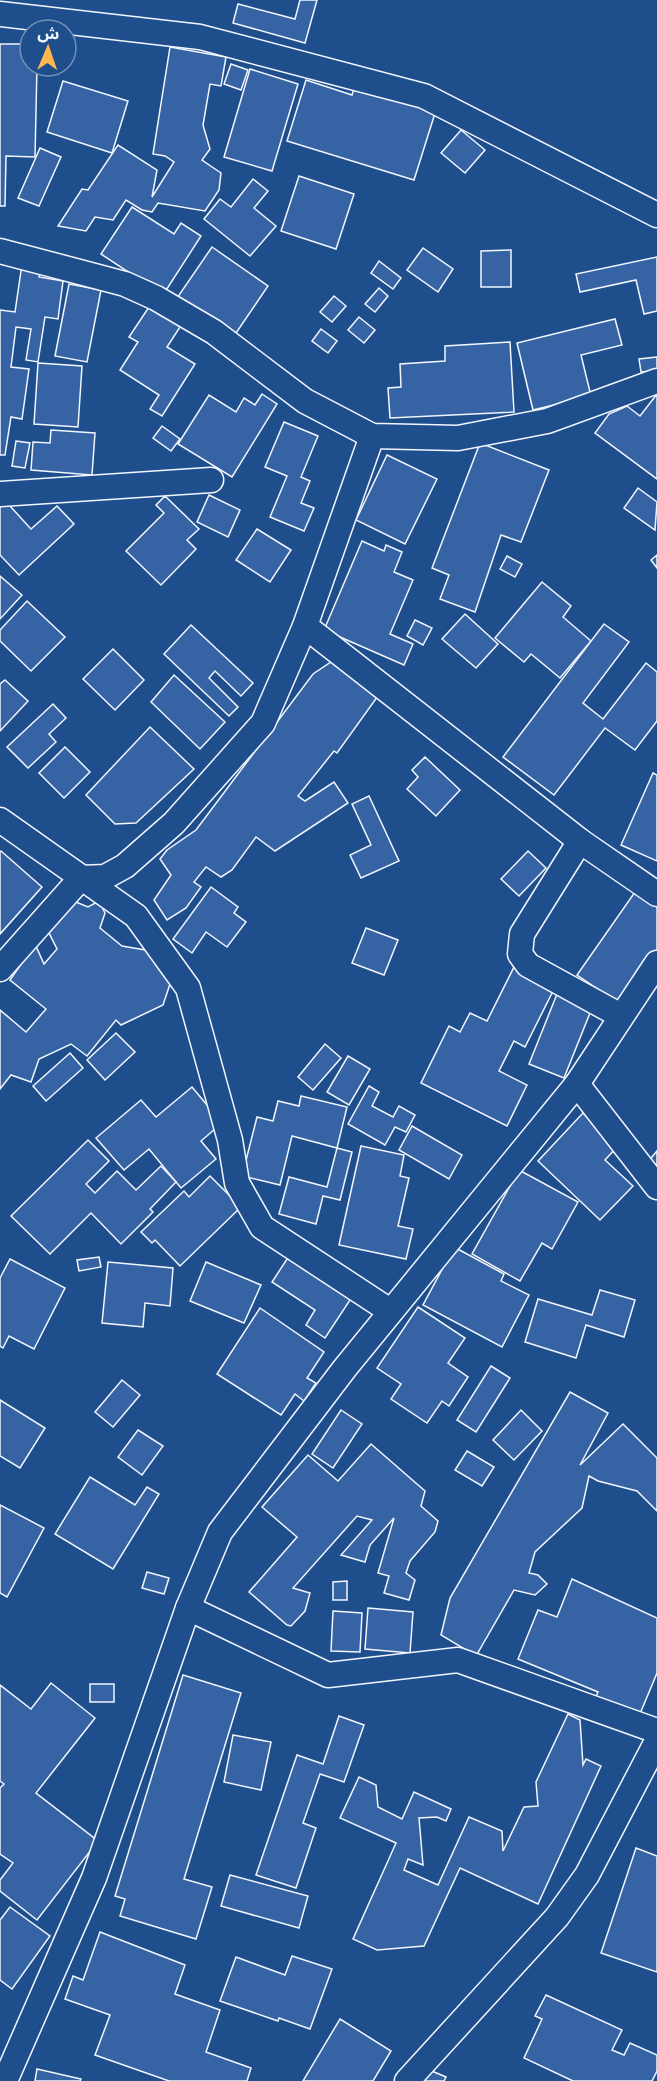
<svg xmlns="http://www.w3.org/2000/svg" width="657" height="2081" font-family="'Public Sans','Noto Sans Arabic',sans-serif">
<rect width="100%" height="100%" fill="#1f4e8c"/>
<g fill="#3563a3" stroke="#f2f6ff" stroke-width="1.5">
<path d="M300,0H317L305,43L233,23L238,4L295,19Z"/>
<path d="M0,44H30V66H37L35,157L6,156L5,206H0Z"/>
<path d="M170,47L226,57L221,86L210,84L203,125L210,149L202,160L221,173L219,190L205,211L158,203L152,212L142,210L126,200L113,220L95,217L86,231L58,226L82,189L88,190L118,145L157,170L152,197L174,162L165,156L153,154Z"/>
<path d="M231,64L248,70L241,90L224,84Z"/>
<path d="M250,69L298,84L272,171L224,157Z"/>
<path d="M306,80L352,95L355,85L436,110L414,180L287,141Z"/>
<path d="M63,81L128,101L112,153L47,132Z"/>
<path d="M461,130L485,150L465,173L441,153Z"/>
<path d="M40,148L61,157L39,206L18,198Z"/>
<path d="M299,176L354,194L336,249L281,231Z"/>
<path d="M253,179L268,191L254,208L276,226L250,256L204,219L220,199L231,207Z"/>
<path d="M132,207L174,234L181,223L201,236L163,295L101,254Z"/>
<path d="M212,247L268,286L232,339L175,301Z"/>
<path d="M423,248L453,269L438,292L407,270Z"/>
<path d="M511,250V287H481V251Z"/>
<path d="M657,257V311L644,314L636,280L580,292L576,274Z"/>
<path d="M379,261L401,278L393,289L371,273Z"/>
<path d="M22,264L41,267L39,277L63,281L58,319L45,317L38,362L26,360L31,329L16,327L11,367L29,369L22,419L11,417L5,455H0V310L15,312Z"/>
<path d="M69,284L101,290L87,362L55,356Z"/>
<path d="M379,288L388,296L375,312L365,304Z"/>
<path d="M334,296L346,306L332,322L320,312Z"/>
<path d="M151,304L182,324L167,347L195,364L162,416L150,409L159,395L120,370L138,342L129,337Z"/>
<path d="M359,317L375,330L364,343L348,330Z"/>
<path d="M615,319L622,345L581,355L591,396L533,410L517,343Z"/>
<path d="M321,329L337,341L328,353L312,341Z"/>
<path d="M510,342L514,412L390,418L388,388L401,387L400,364L445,361V346Z"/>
<path d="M657,357V371L641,372L639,359Z"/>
<path d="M38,363L82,366L78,427L34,424Z"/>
<path d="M262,394L277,404L232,477L178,444L209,395L236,412L244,398L255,405Z"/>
<path d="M657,394V479L595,433L609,414L627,406L640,416Z"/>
<path d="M284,422L318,436L301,477L310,481L301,503L314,508L304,531L270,517L287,476L265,467Z"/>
<path d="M162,426L180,439L171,451L153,438Z"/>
<path d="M51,430L95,433L92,475L31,470L33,442L50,443Z"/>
<path d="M16,441L30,443L25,468L12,466Z"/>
<path d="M480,443L549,470L521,542L501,535L475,612L440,599L449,575L432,568Z"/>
<path d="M387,455L437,479L405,544L356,520Z"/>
<path d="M638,488L657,502L655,530L624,508Z"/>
<path d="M0,495L31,529L57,506L74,524L19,575L0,555Z"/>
<path d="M209,495L240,510L228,537L197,522Z"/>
<path d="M165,496L199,529L187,540L196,549L161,585L126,551L164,513L156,505Z"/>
<path d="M257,529L291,550L270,582L236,560Z"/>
<path d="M362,541L384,551L386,545L402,552L394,572L413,580L390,634L413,644L404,665L324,630Z"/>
<path d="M657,555V568L651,560Z"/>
<path d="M507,556L522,564L515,577L500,569Z"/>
<path d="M0,576L22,595L0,619Z"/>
<path d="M542,582L571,606L563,617L591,641L560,678L531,654L524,662L495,638Z"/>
<path d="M27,601L65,637L31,671L0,641V630Z"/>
<path d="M465,614L498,644L476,668L442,639Z"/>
<path d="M415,620L432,628L423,645L407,636Z"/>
<path d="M604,624L629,642L583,703L603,719L646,663L657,672V721L635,750L605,728L554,795L503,757Z"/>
<path d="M191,625L253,683L241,696L215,671L209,678L238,707L229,716L164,654Z"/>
<path d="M113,649L144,680L115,710L83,679Z"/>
<path d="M331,662L378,696L337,753L334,751L298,796L305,801L334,782L348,803L275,851L256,837L232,870L221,877L206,867L194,882L201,887L186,908L167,920L154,900L171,875L160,859L167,850L196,830L313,674Z"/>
<path d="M174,675L225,722L200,749L151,702Z"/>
<path d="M5,680L28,701L0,731V684Z"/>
<path d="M53,704L66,718L49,734L56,742L28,768L7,747Z"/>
<path d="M150,727L194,769L136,823L115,824L86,795Z"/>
<path d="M65,747L90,772L64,798L39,773Z"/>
<path d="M425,757L460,790L436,816L407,789L418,777L412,770Z"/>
<path d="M653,773L657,775V861L621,845Z"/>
<path d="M369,796L399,861L361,878L350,855L371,845L352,804Z"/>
<path d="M1,851L42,887L0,934V852Z"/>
<path d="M528,851L546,868L519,896L501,879Z"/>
<path d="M211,887L238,907L234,913L246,922L227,947L206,932L192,953L173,939Z"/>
<path d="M635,892L657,906V951L620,1004L577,975Z"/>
<path d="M71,900L88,907L99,901L105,913L100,928L122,946L157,952L171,981L163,1005L121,1025L116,1020L87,1056L71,1044L39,1059L31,1082L11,1075L0,1089V1010L26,1032L46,1009L10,980L35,944L44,964L57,949L47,929Z"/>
<path d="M366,928L398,940L384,975L352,963Z"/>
<path d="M514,967L555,987L525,1047L514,1041L499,1071L527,1085L507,1126L421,1083L449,1026L460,1032L470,1013L487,1021Z"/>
<path d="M557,994L592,1008L564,1078L529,1064Z"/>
<path d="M116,1033L135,1052L105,1080L87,1060Z"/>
<path d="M325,1044L341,1058L313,1090L298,1077Z"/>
<path d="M70,1053L83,1068L46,1101L33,1086Z"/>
<path d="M348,1056L370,1069L349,1105L327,1092Z"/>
<path d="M369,1086L379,1092L372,1106L393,1117L399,1106L415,1115L406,1132L395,1127L385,1145L348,1124Z"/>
<path d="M192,1087L222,1123L201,1141L216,1159L181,1188L149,1149L124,1170L96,1138L141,1100L156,1117Z"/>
<path d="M301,1096L347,1107L337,1148L292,1136L280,1185L242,1176L257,1117L273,1121L278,1101L299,1106Z"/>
<path d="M583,1113L618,1146L605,1160L633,1186L600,1220L538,1161Z"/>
<path d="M412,1126L462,1155L449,1179L399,1150Z"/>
<path d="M88,1140L109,1161L86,1184L95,1193L117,1171L136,1190L161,1166L176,1182L150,1209L153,1212L121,1244L91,1213L50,1254L11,1216Z"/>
<path d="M361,1146L404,1155L400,1176L409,1178L398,1226L413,1229L406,1259L339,1245Z"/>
<path d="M337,1148L352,1152L340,1200L323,1196L316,1224L279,1214L289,1177L327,1187Z"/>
<path d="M657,1151V1174L646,1164Z"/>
<path d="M519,1170L578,1202L552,1249L542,1243L520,1281L472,1254Z"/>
<path d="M210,1176L241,1207L180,1266L155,1240L152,1243L141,1232L184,1191L189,1197Z"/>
<path d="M454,1247L504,1274L501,1281L529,1295L502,1347L423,1305Z"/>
<path d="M291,1253L354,1294L325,1338L306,1325L315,1310L272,1282Z"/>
<path d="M99,1257L101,1267L79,1271L77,1260Z"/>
<path d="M10,1259L65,1288L34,1349L9,1336L3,1348L0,1346V1278Z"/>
<path d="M108,1262L173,1268L170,1306L145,1303L143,1327L102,1323Z"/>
<path d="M206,1262L261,1285L244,1323L190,1301Z"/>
<path d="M600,1290L635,1300L624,1337L586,1325L576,1358L525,1342L538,1299L592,1315Z"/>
<path d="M418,1307L465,1338L448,1363L468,1377L449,1406L442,1401L427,1423L391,1399L401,1384L377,1368Z"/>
<path d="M260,1308L324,1352L307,1378L316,1383L304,1401L295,1394L281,1415L217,1374Z"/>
<path d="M491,1366L510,1378L476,1432L457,1420Z"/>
<path d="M122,1380L140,1395L113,1427L95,1412Z"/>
<path d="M570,1392L608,1413L580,1465L623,1424L657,1458V1511L637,1491L598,1481L589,1476L582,1508L535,1552L529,1573L538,1575L547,1584L535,1595L514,1590L476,1656L441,1635L450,1598Z"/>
<path d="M0,1400L45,1428L20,1468L0,1456Z"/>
<path d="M341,1410L362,1424L333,1468L312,1454Z"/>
<path d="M521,1410L542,1431L514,1460L493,1440Z"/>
<path d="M138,1430L163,1446L142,1475L118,1457Z"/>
<path d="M371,1444L425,1491L421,1506L438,1521L435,1532L410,1561L406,1573L415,1580L409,1600L384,1593L389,1576L378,1573L394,1518L370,1545L365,1562L341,1555L372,1520L357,1516L293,1588L310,1593L305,1611L291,1626L287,1625L249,1592L297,1537L262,1507L308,1455L338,1481Z"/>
<path d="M467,1451L494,1467L482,1486L455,1470Z"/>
<path d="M90,1477L135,1505L147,1487L159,1494L113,1569L55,1534Z"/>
<path d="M0,1505L44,1528L7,1597L0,1593Z"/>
<path d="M147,1572L169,1578L164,1594L142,1588Z"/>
<path d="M572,1579L657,1618V1673L637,1721L593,1703L598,1692L518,1659L538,1610L557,1617Z"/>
<path d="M347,1581V1600H333V1582Z"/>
<path d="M368,1608L413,1612L410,1653L365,1649Z"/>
<path d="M333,1611L362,1613L360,1652L331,1651Z"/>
<path d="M183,1675L241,1693L184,1879L212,1887L196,1939L120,1916L125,1899L115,1896Z"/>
<path d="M51,1683L95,1718L36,1793L98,1841L37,1920L0,1891V1880L13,1863L0,1854V1788L4,1784L0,1781V1685L31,1709Z"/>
<rect x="90" y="1684" width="24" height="18"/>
<path d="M568,1714L580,1720L583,1765L586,1759L601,1766L538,1904L460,1868L424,1946L377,1950L353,1939L396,1843L340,1818L359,1777L376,1785L378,1807L402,1819L414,1792L451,1809L446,1821L437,1817L419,1818L423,1865L408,1859L404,1870L438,1885L469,1817L502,1831L503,1851L524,1807L538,1806L536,1782Z"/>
<path d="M339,1716L364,1725L344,1782L320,1774L303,1823L316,1828L296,1888L256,1875L297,1755L323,1764Z"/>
<path d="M233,1735L271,1742L261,1790L224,1782Z"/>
<path d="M636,1848L657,1856V1972L601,1953Z"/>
<path d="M230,1875L308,1896L299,1928L221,1906Z"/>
<path d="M10,1907L50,1936L12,1989L0,1980V1920Z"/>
<path d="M100,1932L185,1965L175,1994L220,2010L206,2052L251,2068L247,2081H169L95,2055L110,2015L65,1999L73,1976L83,1980Z"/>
<path d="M292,1956L332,1969L310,2029L279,2018L278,2021L220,2001L236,1957L285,1975Z"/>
<path d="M546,1995L622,2030L612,2050L624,2055L630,2043L657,2055V2071L652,2081H573L524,2058L542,2019L535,2016Z"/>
<path d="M340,2019L391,2051L373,2081H303Z"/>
<path d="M37,2069L81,2079L80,2081H35Z"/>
<path d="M427,2069L446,2077L444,2081H422Z"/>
</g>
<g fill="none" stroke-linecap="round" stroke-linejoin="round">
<defs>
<g id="street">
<path d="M0,14L200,37L424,96L657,215"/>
<path d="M0,251L125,284L156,298L214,332L305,401L372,436L458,438L547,421L657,381"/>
<path d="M0,494L211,480"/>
<path d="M305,626L580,841L657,894"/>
<path d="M0,820L136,916L188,988L230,1140L237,1183L262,1227L390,1311"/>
<path d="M580,841L522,934L520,954L528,965L621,1016"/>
<path d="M0,969L81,878L105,877L125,866L174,823L263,723L305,626L372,436"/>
<path d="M577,1084L657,1187"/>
<path d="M188,1608L328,1675L458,1660L657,1731"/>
<path d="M5,2081L94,1878L188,1608L220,1532L345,1368L577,1084L657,963"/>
<path d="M407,2081L557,1917L587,1875L657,1741"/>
</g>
</defs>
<use href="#street" stroke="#f2f6ff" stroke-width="27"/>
<use href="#street" stroke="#1f4e8c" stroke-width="24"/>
</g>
<g transform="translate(48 48) rotate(2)"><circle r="28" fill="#1f4e8c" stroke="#7391ba" stroke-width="1.5"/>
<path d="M0-4.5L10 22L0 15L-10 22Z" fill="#ffb74d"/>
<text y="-9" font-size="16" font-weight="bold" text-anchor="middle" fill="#f2f6ff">ش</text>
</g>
</svg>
